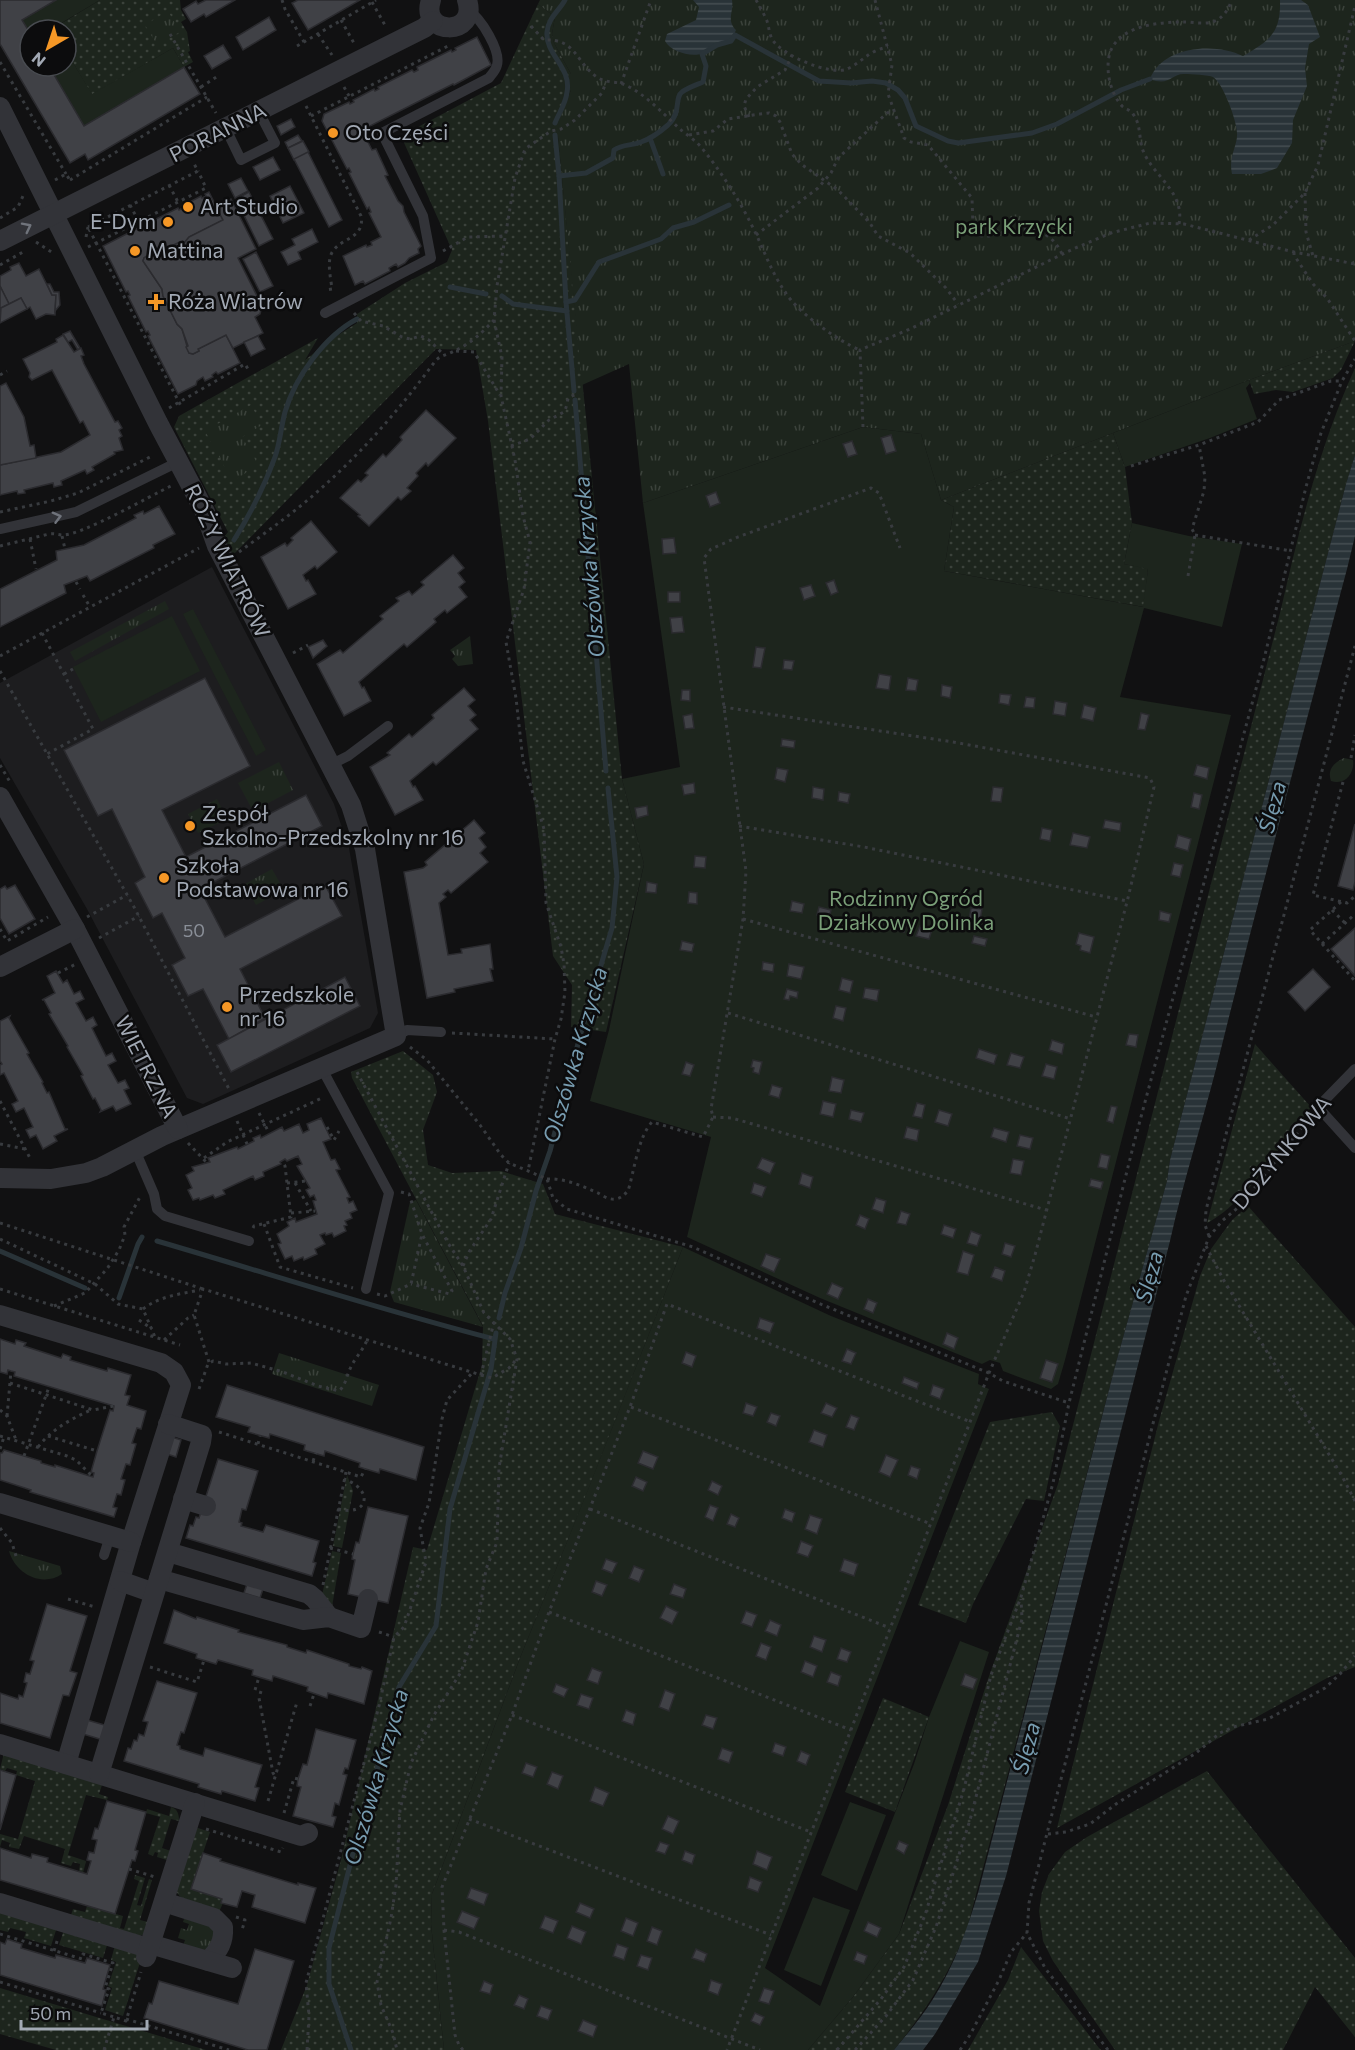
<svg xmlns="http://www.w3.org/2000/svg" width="1355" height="2050" font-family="Commissioner,sans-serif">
<defs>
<pattern id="grass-dots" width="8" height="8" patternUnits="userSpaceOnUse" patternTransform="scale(1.5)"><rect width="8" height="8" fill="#1d251d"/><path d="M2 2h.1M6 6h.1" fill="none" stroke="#3b423b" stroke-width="1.8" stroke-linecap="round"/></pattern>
<pattern id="park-tufts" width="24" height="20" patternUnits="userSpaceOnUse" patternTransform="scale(1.5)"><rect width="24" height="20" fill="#1d251d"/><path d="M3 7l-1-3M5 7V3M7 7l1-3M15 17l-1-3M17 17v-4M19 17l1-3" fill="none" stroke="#3b423b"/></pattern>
<pattern id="water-rules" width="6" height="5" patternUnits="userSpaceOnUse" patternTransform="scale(1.5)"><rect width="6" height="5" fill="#293338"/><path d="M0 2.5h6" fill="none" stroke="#454e52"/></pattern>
</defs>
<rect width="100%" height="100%" fill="#111112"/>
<path fill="#1d1d1f" d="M212,567L334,804L349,848L378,1013L370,1028L203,1104L187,1098L87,909L0,758V683Z"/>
<g fill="url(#grass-dots)">
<path d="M100,0H180L181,10L186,19L181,22L187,32L190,51L188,52L193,62L184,67L173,48L92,95L66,51V30L52,29Z"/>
<path d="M538,4L555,17L552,34L554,43L571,74V90L558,122V136L622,779L644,864L606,1032L571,1027L572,985L553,956L488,421L476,350L436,349L232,556L224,537L228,532L174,427L179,416L318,338L305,360L332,339L357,323V314L405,283L447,262L452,250L401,136L501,83Z"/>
<path d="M1355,341L1341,370L1333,378L1293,392L1276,390L1254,394L1249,380Z"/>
<path d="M1355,368V455L1346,484L1170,1160L1167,1181L1117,1359L967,1929C947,1978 927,2009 894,2050H808L853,1997L899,1934L948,1805L988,1679L1058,1484L1281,609C1300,526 1320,445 1355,368Z"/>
<path d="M1113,433L1125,467L1132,523L1124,564L1148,568L1144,607L944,571L954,507L941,500Z"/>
<path d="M1255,1044L1311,1107C1284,1142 1246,1203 1207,1223Z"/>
<path d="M403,1051L433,1075L437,1092L423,1130L428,1165L452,1173L501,1171L543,1184L555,1214L683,1247L587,1493L520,1658L432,1894L431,1924L444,2050H281L307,1985L341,1860L413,1547L427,1550L482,1365L483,1326L352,1078L351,1072Z"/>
<path d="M1248,1206L1355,1327V1667L1327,1678L1057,1828L1159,1421L1200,1276L1211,1249L1232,1220Z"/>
<path d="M1052,1412L1060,1426L1044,1501L1026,1499L973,1604L966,1623L918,1605L990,1422Z"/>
<path d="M347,1475L353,1491L342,1548L333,1546Z"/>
<path d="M332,1551L341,1553L332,1607L322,1595Z"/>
<path d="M883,1698L929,1717L895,1812L845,1792Z"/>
<path d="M4,1753L103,1782L99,1794L108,1797L107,1800L86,1795L68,1855L86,1861L83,1873L79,1871L80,1864L73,1862L71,1866L61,1863L65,1849L24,1836L19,1849L9,1847L10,1843L2,1840L0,1847V1834L18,1839L35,1781L16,1775L17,1771L7,1768L5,1771L0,1769Z"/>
<path d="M1207,1771L1355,1958V2037L1315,1987L1283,2050H1115L1053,1961L1043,1941L1039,1911L1042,1892L1049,1874L1065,1852L1087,1837Z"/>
<path d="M171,1807C178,1809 179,1815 179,1821L171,1819L162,1848L174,1852L167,1860L157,1857L158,1853L155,1852L153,1856L148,1854L160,1817L146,1813L147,1809L169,1816Z"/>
<path d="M195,1827L210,1832L191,1889L222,1899L223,1903L219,1912C206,1907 181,1905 176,1890Z"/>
<path d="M135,1875L145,1878L137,1905L141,1906L149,1879L152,1880L140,1920L152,1923C149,1931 145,1934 138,1937L70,1918L73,1909L85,1912L87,1906L123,1916L120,1928L124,1929L139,1881L134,1879Z"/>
<path d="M0,1910L57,1927L51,1946L24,1938L26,1932L10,1928L8,1932L0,1930Z"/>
<path d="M64,1930L108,1942L103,1958L59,1945Z"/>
<path d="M115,1945L143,1953L123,2016L105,2010L112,1988L108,1986L116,1962L111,1960Z"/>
<path d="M1021,1947L1099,2048L1101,2050H968L1008,1980Z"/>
<path d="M0,1988L206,2050H56L0,2034Z"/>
</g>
<g fill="url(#park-tufts)">
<path d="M540,0H1355V341L1249,380L941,500L921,434L863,427L643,503L629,364L582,385L558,136V122L571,90V74L554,43L552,34L555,17L538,4Z"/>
<path d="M168,11L180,32L157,45L145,25Z"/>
<path d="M251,405L262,425L242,437L258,464L233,482L205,431Z"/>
<path d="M165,601L169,609L75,661L70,652Z"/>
<path d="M470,636L473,664L458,666L452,659L455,656L450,650Z"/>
<path d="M1344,758L1353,760C1355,773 1345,786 1331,781C1327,769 1334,763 1344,758Z"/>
<path d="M279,762L293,790L253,811L238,783Z"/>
<path d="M217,799L227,819L198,833L188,814Z"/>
<path d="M272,869L284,890L256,905L245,884Z"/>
<path d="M416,1200L483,1327L394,1302L390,1292L410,1202Z"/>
<path d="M279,1353L379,1385L372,1406L272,1374Z"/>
<path d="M9,1551L60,1566L62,1574C41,1588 15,1573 9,1551Z"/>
<path d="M186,1913L218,1928L210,1951L183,1946L185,1940L178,1938L181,1928L187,1930L189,1924L183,1922Z"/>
</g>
<g fill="#1d251d">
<path d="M56,0H100L53,28V30H30V33L22,20Z"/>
<path d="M173,48L184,67L84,126L49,66H66V51L92,94Z"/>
<path d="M1249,380L1250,383L1246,388L1257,419L1210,438L1125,467L1113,433Z"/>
<path d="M863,427L921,434L941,500L954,507L944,571L1143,607L1148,569L1124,564L1132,523L1189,536L1242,544L1222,627L1144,608L1120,697L1231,715L1065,1360L1058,1384L1051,1389L1003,1371L1000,1363L990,1360L982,1364L820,1298L687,1237L711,1137L590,1101L609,1030L644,864L622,779L680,767L643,503Z"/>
<path d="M193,609L266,750L256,756L183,614Z"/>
<path d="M172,616L200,671L101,722L73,667Z"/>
<path d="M683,1247L831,1316L979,1374L978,1384L989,1389L765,1968L820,2006L914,1764L929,1717L960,1641L989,1652L899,1934L853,1997L808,2050H444L431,1924L432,1894L520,1658L587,1492Z"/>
<path d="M850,1802L886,1815L857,1891L821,1875Z"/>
<path d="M813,1897L850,1910L821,1986L784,1970Z"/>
</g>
<g fill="url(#water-rules)">
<path d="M693,0H732C734,12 726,20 736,30L731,41C720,43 714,49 704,53C692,58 671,52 665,41L667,34L696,20L699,7Z"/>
<path d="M1280,0H1301L1308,5L1320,37L1309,44L1305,68L1307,86L1293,120L1292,143L1277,168L1261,174H1232C1228,156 1238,146 1237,133C1237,121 1223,83 1213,77C1209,75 1191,74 1185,74C1171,73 1170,87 1150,79C1162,46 1215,42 1243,56C1270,40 1281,33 1280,0Z"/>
<path d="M1355,455V536L1347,569C1303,734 1258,899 1217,1065C1202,1124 1183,1182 1170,1241L1006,1876L978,1962L935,2034L923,2050H894C907,2034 922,2017 933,1999C954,1966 967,1930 978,1893L1117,1359L1167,1181L1170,1160L1346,484Z"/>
</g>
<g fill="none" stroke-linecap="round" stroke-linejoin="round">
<g stroke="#293338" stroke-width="5">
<path d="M555,123C559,113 566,103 567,92C572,68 545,54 547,32C548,18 559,11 565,0"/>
<path d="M555,135L559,176L566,302L574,391"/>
<path d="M650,138L663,174"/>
<path d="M559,176L586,173L613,158L614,150C623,144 631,146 641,142C650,139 660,132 668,125C682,112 674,98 682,92C687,88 696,85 703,82L706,66L702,54L717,45L731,41L735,35L819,81L851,83L872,81L886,83L898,90L905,98L916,126L948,141L958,143L1032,133L1057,124L1121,90L1150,79"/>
<path d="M450,287L486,294"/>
<path d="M502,296L513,304L567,311"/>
<path d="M566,302L575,300L599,262L661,239L673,228L694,222L729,205"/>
<path d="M575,400L606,771"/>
<path d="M234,540C251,513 264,487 275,457C280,443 281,427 285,412C295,377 325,336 357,319"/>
<path d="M157,1241C270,1274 381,1310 494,1339"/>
<path d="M0,1251L85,1288"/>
<path d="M119,1298L138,1244L142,1237"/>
<path d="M499,1318L505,1293L521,1248L536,1191L550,1151L580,1036L612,928L617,877L608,788"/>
<path d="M351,2050L329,1984V1948L366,1802L375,1784L379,1758L399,1687L436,1626L450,1509L491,1369L496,1333"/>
</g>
</g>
<g fill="#404146" stroke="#2b2b2f" stroke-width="1.5">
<path d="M0,0H56L22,20L30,33V66H49L84,126L184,67L200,94L88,160L85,154L70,163L0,44Z"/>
<path d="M206,0H235L206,17L204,14L191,22L183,9L196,1L198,4Z"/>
<path d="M298,0H360L308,30L292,3Z"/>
<path d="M269,17L276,30L243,50L236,37Z"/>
<path d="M477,37L491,65L454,85L453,84L362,130L372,150L376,149L388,175L385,176L398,201L403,206L404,212L421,246L418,249L419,253L409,258L405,263L398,267L396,264L389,268L390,271L365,284L363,281L355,285L343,256L366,245L367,247L372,245L371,242L381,237L369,213L371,212L369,207L367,209L349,173L351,172L349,168L347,169L322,121L324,114L349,102L350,104L354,102L353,100L374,89L375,91L379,89L378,87L412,70L414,72L418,70L417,67L451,50L452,52L456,50L455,48Z"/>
<path d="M223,45L231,58L212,69L204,56Z"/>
<path d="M291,119L295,127L281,135L277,126Z"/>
<path d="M298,135L302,141L288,148L285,142Z"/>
<path d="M303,141L309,152L294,160L288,148Z"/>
<path d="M308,152L342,220L329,227L294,159Z"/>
<path d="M273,157L280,170L260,180L253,167Z"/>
<path d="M241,178L248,191L235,198L228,184Z"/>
<path d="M290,186L304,213L283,223L270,196Z"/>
<path d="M209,192L223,220L189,237L185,242L178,243L151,256L150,254L144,258L143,261L162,289L163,296L177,324L182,329L189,353L193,354L199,351L198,349L226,335L240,363L218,374L216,372L212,375L213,377L205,381L203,377L197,381L196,385L178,394L148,336L150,335L148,331L146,332L128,296L130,295L128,291L126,292L103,246L138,228L139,230L143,228L142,226L178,208L179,210L183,208L182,206L201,196L202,198L206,196L205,194Z"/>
<path d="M249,192L273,239L259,246L236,199Z"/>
<path d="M231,199L256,249L238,258L262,306L260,314L255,317L263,333L233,348L226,335L198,349L199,351L193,354L189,353L186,347L188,346L182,329L177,324L163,296L162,289L143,261L144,258L150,254L151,256L178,243L185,242L189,237L223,220L216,207Z"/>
<path d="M312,229L318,242L298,252L301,259L288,265L281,252L295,245L292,239Z"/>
<path d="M256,252L273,286L260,292L243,259Z"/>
<path d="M19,263L26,276L39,269L52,295H56L55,315L46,314L36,319L30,307L27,309L21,298L9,304L0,286V276L11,270L10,267Z"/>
<path d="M47,284H50L54,292H59L60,305L55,311L56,295H52Z"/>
<path d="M0,286L9,304L1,308L2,311L0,312Z"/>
<path d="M21,298L27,309L0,323L1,308Z"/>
<path d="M70,331L80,348L78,350L72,340L68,342L63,334Z"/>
<path d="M63,335L74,352L81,348L84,355L81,356L84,364L115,422L118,421L122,428L119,430L122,436L119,438L123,450L114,452L115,454L92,467L94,470L87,474L85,470L61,481L62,485L54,487L53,483L24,490L25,493L18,494L17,491L0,495V465L61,452L90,435L83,421L80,423L52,370L32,380L29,377L30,373L23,359L57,342L56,339Z"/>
<path d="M258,336L265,349L251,356L244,342Z"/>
<path d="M6,383L24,417L30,446L34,445L36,458L0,465V386Z"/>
<path d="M426,410L456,438L428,466L426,463L416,473L418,476L407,488L411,491L401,500L398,497L369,526L358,516L360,515L340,498L358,480L361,482L368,475L365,473L383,454L386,457L402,440L400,437Z"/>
<path d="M891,435L896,451L886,454L881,438Z"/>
<path d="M852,441L857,454L848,457L843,444Z"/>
<path d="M716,492L720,503L710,507L706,496Z"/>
<path d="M159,506L175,534L153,545L154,548L90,581L87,576L64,585L66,593L0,627V589L57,560L56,551L84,545L136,518L134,515L143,511L144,514Z"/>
<path d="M311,521L337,552L317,569L315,566L303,575L306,581L308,580L316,594L288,609L261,557L285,543L287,546L293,540L291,538Z"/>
<path d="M674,538L676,553L663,554L662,539Z"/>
<path d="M453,555L464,568L458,573L465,582L459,587L467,597L447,613L445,610L434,619L436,622L407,647L404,644L359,682L362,688L364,687L371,701L344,716L317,664L340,650L343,653L383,619L380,616L399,601L396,598L409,591L412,595L424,585L421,582Z"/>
<path d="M834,580L838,592L831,595L826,583Z"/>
<path d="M811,585L815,596L804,600L800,588Z"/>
<rect x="668" y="592" width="12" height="10"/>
<path d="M682,617L684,632L672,633L670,618Z"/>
<path d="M323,640L327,646L313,658L308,647Z"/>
<path d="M756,647L765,648L761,668L753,667Z"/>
<path d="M784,660L794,661L792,670L783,669Z"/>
<path d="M879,674L891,676L889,690L876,688Z"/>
<path d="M205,678L250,766L162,810L186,857L306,795L322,826L200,889L225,937L325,885L342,916L240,969L265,1018L229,1039L203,989L188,996L172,965L185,958L162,913L153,918L135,883L145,877L112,809L98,816L64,750Z"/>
<path d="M908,678L918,680L916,691L906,690Z"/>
<path d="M942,685L952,687L950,698L941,696Z"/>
<path d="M464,688L475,700L468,706L476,715L470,720L478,729L436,765L433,762L410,781L413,787L415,786L423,800L395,815L370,767L390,755L387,753L409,734L412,737L434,718L432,715Z"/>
<path d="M682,690H690V701L681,700Z"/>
<path d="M1000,694L1011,695L1009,705L999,703Z"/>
<path d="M1026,697L1035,698L1034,708L1024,707Z"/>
<path d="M1055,701L1067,703L1065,716L1053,714Z"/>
<path d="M1084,705L1096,708L1093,721L1081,718Z"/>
<path d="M1141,713L1149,715L1145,730L1138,729Z"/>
<path d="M692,714L694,728L685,729L683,716Z"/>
<path d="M782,739L795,741L794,748L781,746Z"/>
<path d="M1197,765L1209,768L1207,779L1194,775Z"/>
<path d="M777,768L788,770L785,782L775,779Z"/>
<path d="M694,783L695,793L684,795L682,785Z"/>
<path d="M813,787L824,789L823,800L812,798Z"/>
<path d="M993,787L1003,788L1001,802L991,801Z"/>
<path d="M839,792L850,794L848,803L838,801Z"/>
<path d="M1194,793L1202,795L1199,809L1191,807Z"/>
<path d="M647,806L648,815L637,818L635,808Z"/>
<path d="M474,820L485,833L479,838L486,847L480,853L488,862L451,893L448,890L443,894L446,897L439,903L448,955L462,953L461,949L490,944L493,969H490L493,981L454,989L455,992L427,998L404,872L423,868L427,865L425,862Z"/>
<path d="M1105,820L1121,823L1120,831L1103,828Z"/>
<path d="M1355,824V882L1353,890L1338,886Z"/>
<path d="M1042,828L1052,830L1050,841L1040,839Z"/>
<path d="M1073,833L1090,837L1087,848L1070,845Z"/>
<path d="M1178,835L1191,839L1188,851L1175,847Z"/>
<path d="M695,856L706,857L705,868L694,867Z"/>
<path d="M1174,863L1183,865L1180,877L1171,875Z"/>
<path d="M647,882L657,884L656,893L646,892Z"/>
<path d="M15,885L35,919L9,934L0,918V889L5,886L7,889Z"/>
<path d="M689,892L697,893V904L688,903Z"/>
<path d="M792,901L804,904L802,913L790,911Z"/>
<path d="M819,907L831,910L829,918L817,915Z"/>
<path d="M971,908L982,909L980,921L969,920Z"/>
<path d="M1160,911L1171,914L1169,922L1159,920Z"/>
<path d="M893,921L906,923L904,932L891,929Z"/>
<path d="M920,926L932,929L929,939L916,936Z"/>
<path d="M1355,928V976L1331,949Z"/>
<path d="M1079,933L1094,937L1090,953L1080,950L1081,946L1076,944Z"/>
<path d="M974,936L987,939L985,946L972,943Z"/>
<path d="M682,941L694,944L692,952L680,950Z"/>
<path d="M763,962L774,964L773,972L762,970Z"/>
<path d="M789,964L804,967L801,979L787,976Z"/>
<path d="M1313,969L1330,987L1305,1011L1288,992Z"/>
<path d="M56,971L63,983L67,980L74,994L80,991L84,999L76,1003L86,1021L93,1017L97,1025L92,1028L106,1056L112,1053L116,1061L108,1065L118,1083L125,1080L129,1088L124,1090L131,1104L116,1111L113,1106L100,1112L101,1110L95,1098L93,1099L81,1076L83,1075L67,1047L68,1046L49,1014L51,1013L44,1000H42L55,993L47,976Z"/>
<path d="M345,977L360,1006L231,1072L217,1045Z"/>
<path d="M842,978L853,981L850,993L839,990Z"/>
<path d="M865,988L879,990L877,1001L863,998Z"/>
<path d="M787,989L798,992L797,998L790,996L789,1000L784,999Z"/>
<path d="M836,1006L846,1008L843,1021L833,1018Z"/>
<path d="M10,1016L9,1018L29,1053L27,1054L43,1082L42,1083L47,1093L49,1092L65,1129H68L54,1136L57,1141L43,1149L36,1135L30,1138L26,1130L33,1127L24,1108L16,1112L12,1104L18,1101L4,1073L0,1075V1065L2,1064L0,1061V1021Z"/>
<path d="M1129,1034L1138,1035L1136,1047L1126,1045Z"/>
<path d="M1052,1040L1064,1044L1062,1054L1049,1050Z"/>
<path d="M979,1049L997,1055L994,1064L976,1058Z"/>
<path d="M1011,1053L1024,1057L1020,1068L1007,1065Z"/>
<path d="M753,1060L762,1062L759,1074L753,1072L754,1068L751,1067Z"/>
<path d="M686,1062L694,1065L690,1076L682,1074Z"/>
<path d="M1046,1064L1057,1067L1054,1079L1042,1076Z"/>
<path d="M832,1077L844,1080L841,1093L829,1091Z"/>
<path d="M772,1085L782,1088L779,1098L769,1095Z"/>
<path d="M823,1101L836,1104L833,1117L820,1114Z"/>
<path d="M917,1103L925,1105L922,1118L913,1116Z"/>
<path d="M1111,1106L1117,1107L1113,1123L1107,1121Z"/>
<path d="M851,1110L864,1113L861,1122L849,1119Z"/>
<path d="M939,1110L952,1114L948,1126L935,1122Z"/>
<path d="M321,1118L331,1139L323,1142L331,1160L335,1159L340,1169L336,1170L350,1197L347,1198L349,1203L353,1201L357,1210L350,1213L352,1218L345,1221L347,1225L344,1226L346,1231L334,1237L332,1233L326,1235L325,1233L320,1235L325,1244L315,1249L317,1254L304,1260L303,1257L294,1261L292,1256L285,1259L278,1244L281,1243L277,1234L289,1226L287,1222L295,1218L296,1222L317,1214L313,1201L316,1200L314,1195L310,1197L306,1190L310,1188L297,1166L302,1164L298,1156L287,1161L285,1159L280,1162L281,1164L263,1172L264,1176L255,1180L253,1176L223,1190L225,1194L215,1198L213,1195L200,1200L199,1198L193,1200L188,1190L192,1188L186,1175L194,1171L192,1167L210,1162L208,1158L237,1147L238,1149L254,1141L253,1138L260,1135L261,1138L282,1127L284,1131L299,1124L303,1133L309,1130L307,1124Z"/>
<path d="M907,1127L919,1130L917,1141L904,1138Z"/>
<path d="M994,1128L1009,1132L1006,1142L991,1137Z"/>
<path d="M1020,1135L1033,1138L1030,1149L1017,1146Z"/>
<path d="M1101,1154L1110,1156L1107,1169L1098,1167Z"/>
<path d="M762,1158L775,1163L770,1174L757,1168Z"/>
<path d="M1013,1159L1024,1161L1021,1175L1010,1173Z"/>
<path d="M802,1173L813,1177L810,1188L799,1184Z"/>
<path d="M1091,1179L1103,1182L1101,1189L1089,1186Z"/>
<path d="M754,1183L766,1187L762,1197L751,1193Z"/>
<path d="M876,1198L886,1201L883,1213L872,1209Z"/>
<path d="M901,1211L910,1214L906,1225L897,1223Z"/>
<path d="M860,1215L869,1219L865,1229L856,1225Z"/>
<path d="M944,1225L956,1229L953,1238L941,1234Z"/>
<path d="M971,1231L981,1235L977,1246L967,1243Z"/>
<path d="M1005,1243L1015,1246L1011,1257L1002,1254Z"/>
<path d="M963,1251L974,1255L968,1275L957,1272Z"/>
<path d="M766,1254L780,1259L774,1272L761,1266Z"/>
<path d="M995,1267L1005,1271L1002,1281L991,1277Z"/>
<path d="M832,1283L843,1288L838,1299L827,1294Z"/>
<path d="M868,1299L877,1303L873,1313L864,1309Z"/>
<path d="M760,1318L774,1323L770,1333L757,1328Z"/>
<path d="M947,1333L958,1338L954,1349L943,1344Z"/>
<path d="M0,1339L15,1344L16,1340L26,1343L24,1346L61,1358L63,1354L71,1357L70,1360L107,1371L108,1368L131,1375L125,1395L130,1396L127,1405L146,1411L141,1429L137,1428L132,1443L136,1444L130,1465L126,1464L121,1479L125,1480L121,1495L117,1494L113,1507L117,1508L114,1517L30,1492L31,1490L0,1480V1453H2L4,1450L41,1461V1463L55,1467V1465L93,1477L94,1473L91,1472L97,1451L110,1410L113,1411L114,1406L14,1376L15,1372L11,1371L8,1370L7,1374L0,1372Z"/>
<path d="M847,1349L856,1353L851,1364L842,1361Z"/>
<path d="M686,1352L696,1356L692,1367L682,1363Z"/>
<path d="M1046,1360L1058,1364L1052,1382L1040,1378Z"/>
<path d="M904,1377L919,1383L917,1389L902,1383Z"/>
<path d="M227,1385L424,1447L416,1480L380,1469L379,1473L359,1467L360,1463L325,1451L324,1456L307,1451L304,1450L305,1445L270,1434L269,1438L248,1432L250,1427L216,1417Z"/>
<path d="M933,1385L944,1389L940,1399L930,1395Z"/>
<path d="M746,1403L757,1407L753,1416L743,1413Z"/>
<path d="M826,1403L837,1408L832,1417L821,1413Z"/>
<path d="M771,1413L780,1416L776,1426L767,1422Z"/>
<path d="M851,1415L859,1418L854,1430L846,1427Z"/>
<path d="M814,1430L827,1435L823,1447L809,1442Z"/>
<path d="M172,1437L181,1440L176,1457L167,1454Z"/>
<path d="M643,1451L658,1457L653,1469L638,1463Z"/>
<path d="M886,1455L898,1460L890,1477L879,1472Z"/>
<path d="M218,1459L258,1471L246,1510L242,1509L239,1522L242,1523L241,1526L263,1532L266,1525L319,1541L313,1562L316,1563L312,1576L186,1538L190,1525L193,1526L196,1517L199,1518Z"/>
<path d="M911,1466L920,1469L917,1479L908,1475Z"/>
<path d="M636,1477L647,1482L643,1491L632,1486Z"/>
<path d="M712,1481L722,1486L718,1495L708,1490Z"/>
<path d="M710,1505L718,1508L713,1521L705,1517Z"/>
<path d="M368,1507L408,1516L388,1603L348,1594L355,1560L352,1559L353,1554L356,1542L359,1543Z"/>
<path d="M785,1509L795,1513L792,1522L782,1518Z"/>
<path d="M731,1514L739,1518L735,1527L727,1524Z"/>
<path d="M810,1515L822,1519L817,1534L805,1529Z"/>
<path d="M801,1541L813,1546L808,1557L797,1553Z"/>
<path d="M606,1559L617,1563L612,1573L602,1569Z"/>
<path d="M844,1559L858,1564L854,1576L840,1571Z"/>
<path d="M634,1566L644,1570L639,1582L629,1578Z"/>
<path d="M596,1581L607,1585L602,1596L592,1592Z"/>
<path d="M247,1584L263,1589L260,1598L244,1593Z"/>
<path d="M674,1584L686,1589L683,1598L670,1594Z"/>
<path d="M47,1604L87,1616L70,1671L77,1673L69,1696L63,1695L50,1738L0,1723V1693L18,1699L19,1695L23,1697L27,1683L24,1682L26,1673L30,1674L34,1661L30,1660Z"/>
<path d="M666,1606L678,1612L672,1624L660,1618Z"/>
<path d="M174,1610L196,1619L197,1617L239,1630L238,1632L287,1645V1647L306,1653L307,1650L349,1664V1666L361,1669L362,1667L372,1671L364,1704L328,1693L327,1698L307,1691L308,1687L273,1676L272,1681L252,1675L253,1670L218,1660L216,1664L196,1658L197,1654L164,1643Z"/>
<path d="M746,1611L757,1615L752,1627L741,1623Z"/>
<path d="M770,1620L781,1625L777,1636L765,1631Z"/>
<path d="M814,1636L826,1640L822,1652L810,1647Z"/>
<path d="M761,1643L771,1647L766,1660L756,1656Z"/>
<path d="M841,1648L851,1652L847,1662L837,1659Z"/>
<path d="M805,1661L817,1666L813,1677L801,1672Z"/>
<path d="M592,1668L602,1672L598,1684L587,1680Z"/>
<path d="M831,1672L841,1676L838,1686L827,1682Z"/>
<path d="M965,1674L977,1679L973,1689L961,1685Z"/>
<path d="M157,1681L197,1693L184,1733L181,1732L177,1745L180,1746V1749L203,1756L205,1748L262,1765L255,1787L259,1788L255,1801L222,1791L221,1794L198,1787L199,1784L124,1761L128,1748L131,1749L134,1740L137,1741L139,1734L144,1736L148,1722L143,1721Z"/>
<path d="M556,1684L568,1689L564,1697L553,1692Z"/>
<path d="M665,1690L675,1694L669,1711L659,1707Z"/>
<path d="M581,1694L593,1698L589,1709L577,1705Z"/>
<path d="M626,1710L636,1714L633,1725L622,1721Z"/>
<path d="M706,1715L717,1718L713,1729L702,1725Z"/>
<path d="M87,1720L108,1726L103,1740L83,1734Z"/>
<path d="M316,1729L356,1740L348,1769L345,1768L343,1774L347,1775L339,1805L335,1803L332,1816L336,1817L333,1827L293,1816L301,1787L297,1786L298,1779L303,1764L307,1765Z"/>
<path d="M775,1743L786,1747L783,1756L772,1752Z"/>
<path d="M722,1748L733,1752L729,1763L718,1759Z"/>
<path d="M801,1751L810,1755L806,1765L797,1761Z"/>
<path d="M526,1763L537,1767L533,1777L522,1773Z"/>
<path d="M0,1770L16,1775L0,1830Z"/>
<path d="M552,1772L563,1776L558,1789L547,1784Z"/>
<path d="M595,1787L609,1793L603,1806L590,1801Z"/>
<path d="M107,1801L146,1812L135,1850L138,1851L135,1861L132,1860L115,1914L0,1880V1848L31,1858L32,1854L48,1858L47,1862L87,1874L91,1861L87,1860L89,1852L94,1853L97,1840L92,1839L95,1828L98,1829Z"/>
<path d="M668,1816L679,1821L673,1834L662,1829Z"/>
<path d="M899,1841L908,1845L904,1854L896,1849Z"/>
<path d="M660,1842L669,1845L665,1854L656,1851Z"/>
<path d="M685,1851L695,1855L692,1864L682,1860Z"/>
<path d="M757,1851L772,1857L767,1870L753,1864Z"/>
<path d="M203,1853L221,1859L220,1861L298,1885V1883L316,1888L305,1923L252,1907L255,1895L242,1891L237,1907L221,1903L222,1899L191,1889Z"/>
<path d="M750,1877L762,1882L758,1892L747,1888Z"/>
<path d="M471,1888L488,1894L484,1905L467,1898Z"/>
<path d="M580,1903L594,1909L590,1918L576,1912Z"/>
<path d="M462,1911L479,1918L474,1929L457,1922Z"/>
<path d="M545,1916L558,1921L553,1933L540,1928Z"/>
<path d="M626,1918L638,1923L633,1936L621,1931Z"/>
<path d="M868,1922L881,1928L877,1937L864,1931Z"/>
<path d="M572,1926L586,1932L581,1944L567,1938Z"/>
<path d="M652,1927L662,1931L657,1945L647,1941Z"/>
<path d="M7,1939L22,1944L21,1948L55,1958L56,1955L85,1963L87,1958L110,1965L103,1989L106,1990L102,2006L0,1975V1942L5,1944Z"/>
<path d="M617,1944L628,1948L624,1960L613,1956Z"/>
<path d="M255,1949L294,1961L267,2050H248L144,2018L149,2003L152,2004L159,1981L238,2004Z"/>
<path d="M696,1949L707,1954L704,1962L692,1958Z"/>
<path d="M857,1952L867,1956L864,1964L854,1960Z"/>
<path d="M641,1955L652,1958L648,1970L637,1966Z"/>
<path d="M711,1980L722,1984L718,1995L708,1991Z"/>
<path d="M484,1981L493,1985L490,1994L480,1991Z"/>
<path d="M764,1988L774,1991L769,2004L759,2001Z"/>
<path d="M519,1995L528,1999L524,2009L514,2005Z"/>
<path d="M541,2006L552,2010L548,2020L537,2016Z"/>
<path d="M755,2013L764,2017L760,2025L751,2021Z"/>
<path d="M583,2020L597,2026L593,2037L578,2031Z"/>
</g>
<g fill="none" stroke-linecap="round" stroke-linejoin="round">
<g stroke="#383b3f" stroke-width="3" stroke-dasharray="3 4.5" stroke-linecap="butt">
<path d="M282,0L285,9L304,42"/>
<path d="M756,0C760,7 764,14 767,21C769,27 769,33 772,39C781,55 830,76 847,69C863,62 867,51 888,47"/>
<path d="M875,0L892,65L888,94L904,138L911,142L928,145L972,198L973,226L978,235C988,238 996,234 1006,232C1030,226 1051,230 1062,254"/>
<path d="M372,2L386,27"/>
<path d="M341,20L355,45"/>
<path d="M531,26L544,40C576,38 576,63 597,77C605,83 614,81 623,84C645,93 663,114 680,129C687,135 695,140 701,147C723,174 742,204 757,236C767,258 775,280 791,300C805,317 840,342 860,350"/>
<path d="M170,34L216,113"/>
<path d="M318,34L332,55"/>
<path d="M297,46L376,0"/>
<path d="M0,62L66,174"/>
<path d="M621,84L651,0"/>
<path d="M201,87L218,76"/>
<path d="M344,87L349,96"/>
<path d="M306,106L361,216C365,238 343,237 333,251C326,260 331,279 332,289L325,290"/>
<path d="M311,116L448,46"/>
<path d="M749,117L744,106L746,99L757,87L785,70L792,55"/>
<path d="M689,135L713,131L728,119L760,114L769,113L776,116L780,122L792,154L801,164L838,190L870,223L878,236L910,253L946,288L958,304"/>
<path d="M55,180L66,174L70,180"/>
<path d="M70,180L207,97"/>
<path d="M169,185L178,202"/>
<path d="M1305,193L1306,232L1313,256"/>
<path d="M130,205L139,222"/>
<path d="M0,218L18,207L23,196"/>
<path d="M1179,224C1185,193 1155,177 1144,153C1138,140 1142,126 1133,114C1130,109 1126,110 1122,106C1110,93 1104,67 1111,50C1122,25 1160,22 1184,22C1193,22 1207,25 1215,21C1225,16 1228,9 1232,0"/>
<path d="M88,227L198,171L193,162"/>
<path d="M89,229L182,408"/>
<path d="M756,235L818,188L831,173L838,158L887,113L893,111"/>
<path d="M86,237L88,227"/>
<path d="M1249,240L1273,225L1305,193L1318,165L1355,6"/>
<path d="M36,242L53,253"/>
<path d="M88,247L206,188L198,171"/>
<path d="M443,251L468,237L506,236"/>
<path d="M1294,252V255L1313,284L1327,298L1355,341"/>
<path d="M0,265L23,252"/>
<path d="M354,313L361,321L383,326L402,337L410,339L421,336L429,340L443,354"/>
<path d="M494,320L502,357L501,396L515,460L523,516L530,542L524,589L506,642L516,698L523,761L544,829L546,903L561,947L564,964L565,992L561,1019L555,1039L528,1171"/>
<path d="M456,351L474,352L500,395"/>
<path d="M0,375L7,371"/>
<path d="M169,408L245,364L248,369"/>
<path d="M863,427L860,350L910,329L1073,249L1111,233L1150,223L1184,224L1294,252L1355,264"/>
<path d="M511,446L530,439L549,420L564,412C570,401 563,397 579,394"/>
<path d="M1131,466L1199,445L1258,422L1279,400L1331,381H1342"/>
<path d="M0,512L51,501L78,493L150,457"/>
<path d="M1195,535L1291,551"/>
<path d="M62,536L65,549"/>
<path d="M30,539L36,569"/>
<path d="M0,546L49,534C55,533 58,535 63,535C82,535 150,496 171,486"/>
<path d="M239,552C269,530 299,509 326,484C367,447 403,405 436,360C442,355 447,355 454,351C469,345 483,332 494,320L497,286L515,178L525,149L551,131L561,129L575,120L602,93L606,82"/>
<path d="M1188,576L1195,535L1192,529L1204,491L1205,477L1199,445"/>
<path d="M76,582L80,589"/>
<path d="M83,595L90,607"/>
<path d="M42,633L93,729L47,754"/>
<path d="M293,653L308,645"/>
<path d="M0,656L199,548"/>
<path d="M0,671L134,907L229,1089"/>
<path d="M64,674L73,669"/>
<path d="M723,707L953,742L1150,778L1154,787L1128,898L1035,1255L1024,1292L989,1373L727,2050"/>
<path d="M1351,758L1355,735"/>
<path d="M0,765L10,782"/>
<path d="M1343,782L1313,895L1347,903L1355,896"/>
<path d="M739,826L864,847L1127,901"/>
<path d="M1341,902L1310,930L1355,981"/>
<path d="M1332,910L1345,923"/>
<path d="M87,917L127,895"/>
<path d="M743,919L1096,1017"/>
<path d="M0,929L7,941L48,917"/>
<path d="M99,938L139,916"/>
<path d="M1322,944L1355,914"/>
<path d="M58,973L76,964"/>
<path d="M728,1013L1071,1119"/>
<path d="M452,1033L555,1039"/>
<path d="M410,1047L427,1060L480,1125L501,1155L509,1163L547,1179L553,1198L567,1209L693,1247L818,1303L989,1373L1003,1381L1069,1403"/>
<path d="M357,1072L448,1243L463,1266L484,1313L510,1339L517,1359L499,1468L497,1542L486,1569L478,1622L461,1672L434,1715L411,1763L400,1810L396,1885L391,1918L377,1982L381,2005L393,2033L397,2050"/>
<path d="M0,1101L31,1160"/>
<path d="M259,1113L269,1133"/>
<path d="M713,1117L732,1118L1046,1210"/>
<path d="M237,1121L247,1144"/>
<path d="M327,1127L334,1140L339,1131"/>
<path d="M188,1143L207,1163"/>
<path d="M0,1144L25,1149"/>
<path d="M204,1158L227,1142L322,1098"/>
<path d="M547,1179C565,1178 582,1186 598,1193C603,1196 609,1200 616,1199C621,1198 624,1195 628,1191C634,1172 638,1137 652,1122L703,1137L713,1117L711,1109L743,919L746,871L704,558L711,549L738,537L871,488L879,493L900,548"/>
<path d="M287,1183L306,1181"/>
<path d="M295,1183L311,1211"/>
<path d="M401,1192L409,1194L422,1234L452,1291L450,1294L411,1284"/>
<path d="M291,1213L315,1211"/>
<path d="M0,1223L203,1289"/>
<path d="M264,1224L280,1267L353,1288"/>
<path d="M253,1228L254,1226L291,1217L285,1166L282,1161"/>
<path d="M1209,1236L1205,1225L1206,1210L1355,646"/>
<path d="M0,1239L95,1284L118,1304L143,1309L155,1337"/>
<path d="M1206,1246L1223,1279L1342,1476L1355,1501"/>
<path d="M463,1266L469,1252L491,1219L509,1163"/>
<path d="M0,1289L180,1345"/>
<path d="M377,1294L385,1296L411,1284L422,1234"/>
<path d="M54,1306L85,1293L107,1269L119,1250L125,1235L124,1227L141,1195"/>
<path d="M143,1309C160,1296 180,1294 200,1290"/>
<path d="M139,1320L152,1329"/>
<path d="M164,1340L188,1318L194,1315"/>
<path d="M209,1362L194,1315L203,1289L481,1375L494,1322"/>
<path d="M481,1375L492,1378L509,1368L515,1361"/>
<path d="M10,1383L93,1410L114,1406"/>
<path d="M199,1389L208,1364L213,1361L226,1364L251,1363L283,1372L318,1386L339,1391C346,1385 346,1377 350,1369C354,1359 362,1352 367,1340"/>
<path d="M631,1407L931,1524"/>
<path d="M0,1410L7,1416L16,1440"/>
<path d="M7,1416L11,1371"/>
<path d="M219,1432L361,1477L365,1469"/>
<path d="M0,1436L67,1456L76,1460L93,1477"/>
<path d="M48,1436L97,1451"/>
<path d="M258,1444L260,1436"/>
<path d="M38,1447C52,1429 71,1419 91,1410"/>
<path d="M0,1449L4,1437"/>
<path d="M24,1456L49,1387"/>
<path d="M313,1461L316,1453"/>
<path d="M338,1509C368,1517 375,1490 344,1479"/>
<path d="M590,1509L890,1628"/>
<path d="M0,1528L12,1543L16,1556"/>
<path d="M330,1548L353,1554"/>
<path d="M323,1585L346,1472"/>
<path d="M68,1599L95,1607"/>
<path d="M549,1612L851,1730"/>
<path d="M379,1632L394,1637"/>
<path d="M150,1667L197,1682L204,1660"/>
<path d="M255,1690L259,1677"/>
<path d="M261,1691L259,1698L273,1773L275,1776"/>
<path d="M310,1706L314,1694"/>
<path d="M512,1715L811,1832"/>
<path d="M268,1801L297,1702"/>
<path d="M284,1813L294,1778L298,1779"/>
<path d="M469,1819L771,1935"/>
<path d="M206,1829L281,1852L283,1848"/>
<path d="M1048,1834L1066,1832L1090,1824L1116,1804L1196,1753L1220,1733L1233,1727L1268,1719L1325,1688L1340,1674L1355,1656"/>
<path d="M129,1869L155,1877"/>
<path d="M236,1917L245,1920L242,1930"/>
<path d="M444,1930L459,1932L760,2050"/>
<path d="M0,1934L82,1959L83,1954L113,1963L105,1988L109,1989L101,2013L114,2017"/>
<path d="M54,1951L58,1938"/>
<path d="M0,1982L101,2013"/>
<path d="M126,2019L229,2050"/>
<path d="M104,2050L114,2017L126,2021L141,1972"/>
<path d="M307,2050L309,2016L306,1983L379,1706L394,1637L404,1627L426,1562L420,1528L429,1503L442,1419L447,1400L473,1372"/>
<path d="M463,2050L459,2045L455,2035L444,1930L442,1887L512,1715L549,1612L630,1407L667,1304L971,1422"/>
<path d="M837,2050L881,1999L904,1967L925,1915L964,1789L991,1675L1021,1597L1053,1483L1069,1403L1134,1143L1264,659L1306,487L1321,433L1342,381L1355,359"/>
<path d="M855,2050L886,2016L913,1980L936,1927L970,1820L1022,1619L1021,1599"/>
<path d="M960,2050L970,2035L999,1980L1011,1952L1027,1933"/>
<path d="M1108,2050L1045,1968L1027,1933L1029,1903L1186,1296L1209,1237L1222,1221L1241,1205L1311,1116"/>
</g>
<g stroke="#323338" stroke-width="10">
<path d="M226,129L241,160L275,143L259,112"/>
<path d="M325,313L431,258L423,216L382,133L489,78C492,74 496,70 497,65C501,51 481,18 469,11"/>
<path d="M0,529L76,512L178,462"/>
<path d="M330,765L348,756L388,726"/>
<path d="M396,1036L407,1030L441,1032"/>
<path d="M321,1067L389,1193L366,1289"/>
<path d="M1355,1069L1318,1107L1355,1148"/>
<path d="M135,1150L154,1194L157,1209L165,1216L249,1241"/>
<path d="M104,1555L110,1536"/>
</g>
<g stroke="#323338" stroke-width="20">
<path d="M431,0C419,36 479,37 467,0"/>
<path d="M0,107L158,423L205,512L217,546L351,805L365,849L396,1036L162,1136L102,1167L86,1173L51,1179L0,1178"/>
<path d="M0,241L424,28L433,21"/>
<path d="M0,797L75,929L178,1129"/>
<path d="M0,967L75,929"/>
<path d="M0,1315L161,1363L174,1372L181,1385L131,1542L66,1764"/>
<path d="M183,1499L206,1506"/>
<path d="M0,1503L131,1542"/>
<path d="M168,1552L309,1594L315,1599L329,1617"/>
<path d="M159,1579L303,1620L329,1617L361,1628L368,1599"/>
<path d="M120,1581L154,1593"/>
<path d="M0,1744L301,1836L308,1833"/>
<path d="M99,1774L201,1442L202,1435L168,1424"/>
<path d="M164,1902L214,1918L223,1927C224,1942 219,1950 208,1961"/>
<path d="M0,1903L148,1948"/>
<path d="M150,1944L232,1968"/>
<path d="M146,1957L195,1803"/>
</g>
</g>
<defs><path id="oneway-chevron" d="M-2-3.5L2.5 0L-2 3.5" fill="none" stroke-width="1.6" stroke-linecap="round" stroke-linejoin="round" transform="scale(1.5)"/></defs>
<g stroke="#70747c">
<use href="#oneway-chevron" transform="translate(27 227) rotate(-27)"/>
<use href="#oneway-chevron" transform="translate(57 517) rotate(-15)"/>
</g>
<g fill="#f59726" stroke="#0c0c0d" stroke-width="2">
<circle cx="333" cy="133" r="6"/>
<circle cx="188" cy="207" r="6"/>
<circle cx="168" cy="222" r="6"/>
<circle cx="135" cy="251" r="6"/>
<path d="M153 293h6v6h6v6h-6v6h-6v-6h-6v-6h6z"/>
<circle cx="190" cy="826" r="6"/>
<circle cx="164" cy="878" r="6"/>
<circle cx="227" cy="1007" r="6"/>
</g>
<g text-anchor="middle" stroke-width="5" stroke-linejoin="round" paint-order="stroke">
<g font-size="18" fill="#8a8f98">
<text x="194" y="937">50</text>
</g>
<g font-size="21" fill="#a2a9b4" stroke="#0c0c0d">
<text transform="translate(218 133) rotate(-27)" y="7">PORANNA</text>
<text transform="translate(227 561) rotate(64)" y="7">RÓŻY WIATRÓW</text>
<text transform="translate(146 1067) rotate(63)" y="7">WIETRZNA</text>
<text transform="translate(1282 1153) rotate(-50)" y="7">DOŻYNKOWA</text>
</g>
<g font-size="21" fill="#a2a9b4" stroke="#0c0c0d" text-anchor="start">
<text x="345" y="140">Oto Części</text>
<text x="200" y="214">Art Studio</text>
<text x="156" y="229" text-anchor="end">E-Dym</text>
<text x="147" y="258">Mattina</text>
<text x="168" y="309">Róża Wiatrów</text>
<text x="202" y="821">Zespół<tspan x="202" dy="24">Szkolno-Przedszkolny nr 16</tspan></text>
<text x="176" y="873">Szkoła<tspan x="176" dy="24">Podstawowa nr 16</tspan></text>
<text x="239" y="1002">Przedszkole<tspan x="239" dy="24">nr 16</tspan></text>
</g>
<g font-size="21" fill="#7a9f78" stroke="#0c0c0d">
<text x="1014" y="234">park Krzycki</text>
<text x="906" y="906">Rodzinny Ogród<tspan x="906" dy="24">Działkowy Dolinka</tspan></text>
</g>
<g font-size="22" font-style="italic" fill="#779cb0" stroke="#0c0c0d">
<text transform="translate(589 567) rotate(-95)" y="8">Olszówka Krzycka</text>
<text transform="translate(1272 807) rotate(-75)" y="8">Ślęza</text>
<text transform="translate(575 1055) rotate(-74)" y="8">Olszówka Krzycka</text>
<text transform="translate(1149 1277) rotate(-75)" y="8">Ślęza</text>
<text transform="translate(1026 1748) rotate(-75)" y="8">Ślęza</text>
<text transform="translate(376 1777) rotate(-74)" y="8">Olszówka Krzycka</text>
</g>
</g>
<g transform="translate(48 48) rotate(219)"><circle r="28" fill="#0c0c0d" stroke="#484b50" stroke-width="1.5"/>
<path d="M0-4.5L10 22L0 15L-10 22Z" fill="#f59726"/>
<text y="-9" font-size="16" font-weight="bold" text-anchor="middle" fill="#a2a9b4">N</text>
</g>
<path d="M21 2020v9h126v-9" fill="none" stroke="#a2a9b4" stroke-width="3"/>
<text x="30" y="2020" font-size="18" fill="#a2a9b4" stroke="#0c0c0d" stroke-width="4.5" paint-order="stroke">50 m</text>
</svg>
